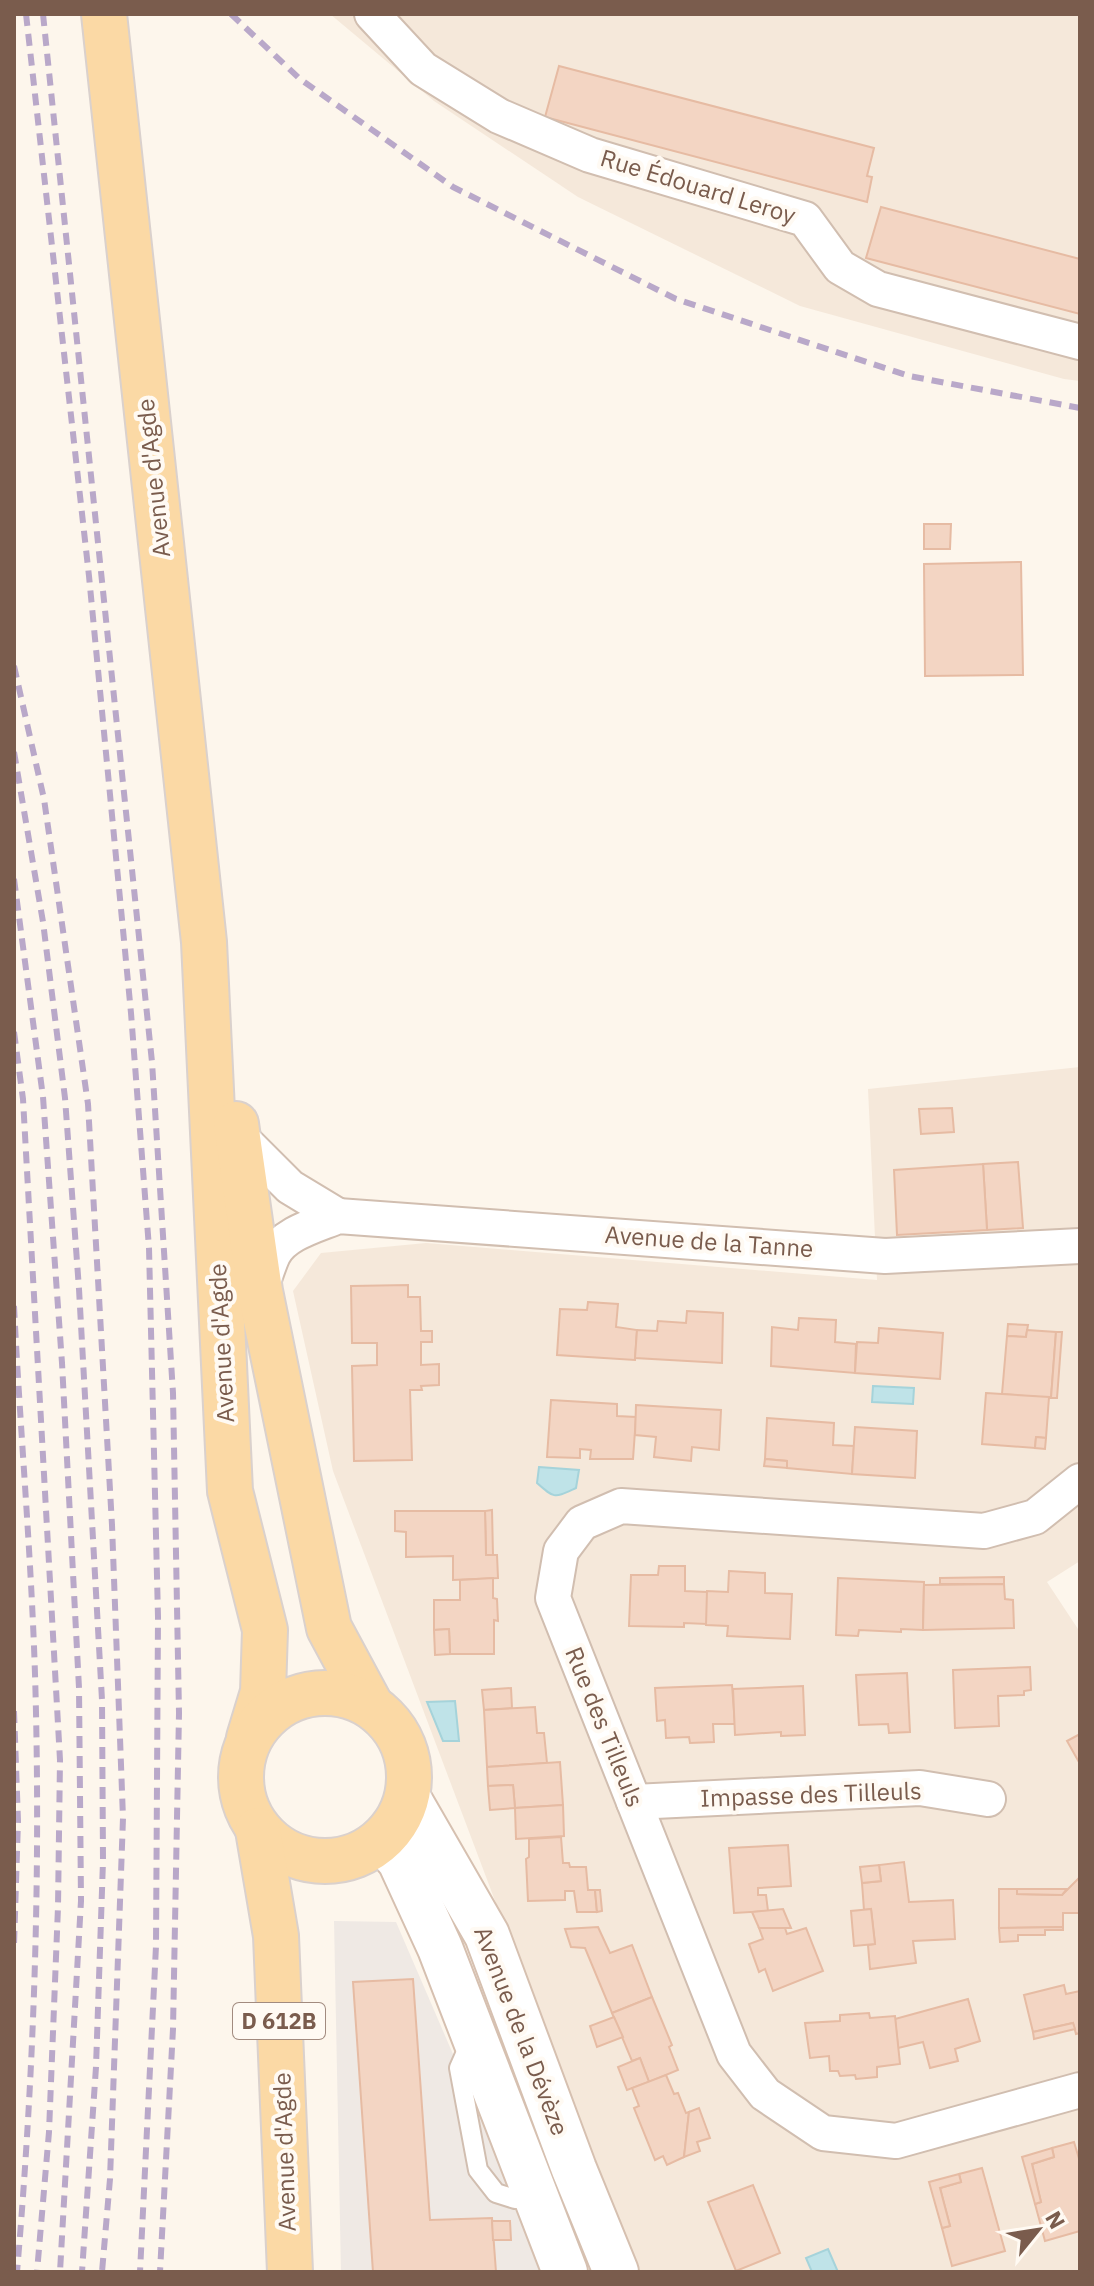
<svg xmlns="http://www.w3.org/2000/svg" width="1094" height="2286" font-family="'IBM Plex Sans',sans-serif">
<rect width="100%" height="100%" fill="#fdf6ec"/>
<g fill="#f5e8da">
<path d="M330,14H1080V381L1064,379L800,306L578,197L434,101Z"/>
<path d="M1080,1067V1561L1047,1582L1080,1632V2272H635L333,1471L293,1291L321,1253L426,1243L877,1280L868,1089Z"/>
</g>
<path fill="#efe9e4" d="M334,1921L396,1922L547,2272H341Z"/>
<g fill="#bfe3e8" stroke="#a5d3da" stroke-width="2">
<path d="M873,1386L914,1388L913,1404L872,1402Z"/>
<path d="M539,1467L579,1470L576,1488C554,1498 555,1499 537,1483Z"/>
<path d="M455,1701L459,1741H443L427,1702Z"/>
<path d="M828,2249L838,2272H812L806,2258Z"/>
</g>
<g fill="#f3d5c3" stroke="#e6bba3" stroke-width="2">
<path d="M559,66L874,148L867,176L872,177L867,202L545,117Z"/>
<path d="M881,207L1080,259V314L866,258Z"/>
<path d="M924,524H951L950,549H924Z"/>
<path d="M1021,562L1023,675L925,676L924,564Z"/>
<path d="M952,1108L954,1132L921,1134L919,1109Z"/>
<path d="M1018,1162L1023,1228L987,1230L983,1164Z"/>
<path d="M983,1164L987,1230L897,1235L894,1170Z"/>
<path d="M408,1285V1297H420L421,1331H432V1342H421V1365L439,1364V1385L421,1386L422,1390H410L412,1460L354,1461L352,1366L377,1365V1343H352L351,1286Z"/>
<path d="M588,1302L618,1304L616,1327L637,1330L635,1360L557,1355L560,1309L587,1310Z"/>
<path d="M687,1311L723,1313L722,1363L635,1358L637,1330L657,1331L658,1321L686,1323Z"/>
<path d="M799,1318L836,1320L835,1342L856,1344L855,1373L771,1366L772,1327L798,1330Z"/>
<path d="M1008,1324L1028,1325L1026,1337L1007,1336Z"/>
<path d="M879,1328L943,1333L940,1379L855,1373L857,1342L878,1343Z"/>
<path d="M1027,1330L1056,1332L1051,1398L1002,1394L1007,1336L1026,1337Z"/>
<path d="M1056,1332H1062L1057,1398H1051Z"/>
<path d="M986,1393L1049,1397L1046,1438L1036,1437L1035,1448L982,1444Z"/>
<path d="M551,1400L617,1404V1416L636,1417L633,1459H590L591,1450L580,1449V1458L547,1457Z"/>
<path d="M636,1405L721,1410L719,1450L692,1447L691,1461L654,1457L656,1437L635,1435Z"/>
<path d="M767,1418L834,1423L833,1445L854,1446L852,1474L787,1468V1461L765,1459Z"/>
<path d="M855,1427L917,1431L915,1478L852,1474Z"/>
<path d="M1036,1437L1046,1438L1045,1449L1035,1448Z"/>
<path d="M765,1459L787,1461V1468L764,1466Z"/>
<path d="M492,1510L493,1555H486L485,1511Z"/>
<path d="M395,1511H485L486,1555H497L498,1578L453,1580V1556L406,1557V1532L395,1531Z"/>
<path d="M659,1566H685V1591L707,1592V1624L684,1623V1627L629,1626L631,1575H658Z"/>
<path d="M729,1571L765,1573V1593L792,1594L790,1639L727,1636L728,1626L706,1625L707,1591L728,1592Z"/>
<path d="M1004,1577V1584H940V1578Z"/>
<path d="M493,1578V1598L497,1599L498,1621L494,1620V1654H450L449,1629L434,1630V1600H460V1580Z"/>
<path d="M838,1578L924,1582L923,1630L901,1629V1632L859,1630L858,1636L836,1635Z"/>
<path d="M1004,1584L1005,1599L1013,1600L1014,1628L923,1630L924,1585Z"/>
<path d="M449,1629L450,1654L435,1655L434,1630Z"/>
<path d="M1030,1667L1031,1690L1024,1691V1695L998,1696L999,1726L955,1728L953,1670Z"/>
<path d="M907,1673L910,1732L889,1733L888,1724L859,1725L856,1675Z"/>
<path d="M732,1685L735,1724H713L714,1742L690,1743L689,1737L666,1738L665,1720L657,1721L655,1688Z"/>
<path d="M803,1686L805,1735L781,1736V1732L735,1735L733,1689Z"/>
<path d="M511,1688L512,1708L484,1710L482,1690Z"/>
<path d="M535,1707L537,1733H544L547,1763L487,1767L484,1710Z"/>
<path d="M1080,1734V1764L1067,1741Z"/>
<path d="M560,1762L563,1805L515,1808L513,1785L488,1786L487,1767Z"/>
<path d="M513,1785L515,1808L490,1810L488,1786Z"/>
<path d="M563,1805L564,1836L516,1839L515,1808Z"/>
<path d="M561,1837L563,1863H569L570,1867H586L588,1890H595L597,1912H577L574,1891H565V1900L528,1901L526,1859L529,1857V1839Z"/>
<path d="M788,1845L791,1886L758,1888V1895H766L768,1911L734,1913L729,1848Z"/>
<path d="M904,1862L909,1902L953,1900L955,1939L913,1941L916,1963L870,1969L868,1945L875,1944L871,1909L864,1910L862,1883L881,1881L879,1865Z"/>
<path d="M879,1865L881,1881L862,1883L860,1867Z"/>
<path d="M1080,1877V1913H1063V1927L999,1928V1889H1017V1894L1062,1895Z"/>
<path d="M1017,1889H1067L1062,1895L1017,1894Z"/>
<path d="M595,1890H600L602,1911L597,1912Z"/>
<path d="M783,1909L791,1928H759L752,1912Z"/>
<path d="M871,1909L875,1944L854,1946L851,1911Z"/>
<path d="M598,1927L610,1953L632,1945L652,1997L612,2013L585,1948L571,1947L565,1929Z"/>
<path d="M1063,1927V1930H1045V1935H1018V1941L1000,1942L999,1928Z"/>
<path d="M759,1928H785L787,1934L806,1928L823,1971L773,1991L765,1969L759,1972L749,1944L763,1939Z"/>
<path d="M413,1979L430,2220L492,2218L496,2272H373L353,1982Z"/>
<path d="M1064,1985L1066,1994L1080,1991V2033L1076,2034L1073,2023L1033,2032L1024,1995Z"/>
<path d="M652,1997L672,2045L669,2047L678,2070L649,2082L640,2058L632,2061L612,2013Z"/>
<path d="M968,1999L980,2041L955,2049L958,2061L930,2068L923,2042L898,2048L895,2019Z"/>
<path d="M869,2013L870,2018L895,2016L900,2064L877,2067V2077L856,2079L855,2075L840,2076L838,2071H830L829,2056L810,2058L805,2023L840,2021V2015Z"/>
<path d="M614,2017L623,2037L597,2047L590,2026Z"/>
<path d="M1073,2023L1075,2029L1034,2039L1033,2032Z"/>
<path d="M640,2058L649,2082L627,2090L618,2067Z"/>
<path d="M666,2075L674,2094L678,2093L686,2113L689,2112L684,2157L667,2165L663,2156L655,2160L634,2108L639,2106L632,2088Z"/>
<path d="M699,2108L710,2138L697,2142L700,2151L684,2157L689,2112Z"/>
<path d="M1074,2142L1080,2162V2231L1045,2241L1035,2204L1041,2202L1032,2164L1054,2157L1052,2148Z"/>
<path d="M1052,2148L1054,2157L1032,2164L1041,2202L1035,2204L1022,2157Z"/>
<path d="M982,2168L1005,2251L952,2266L942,2228L950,2226L940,2188L961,2182L959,2174Z"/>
<path d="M959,2174L961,2182L940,2188L950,2226L942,2228L929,2182Z"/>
<path d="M753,2185L780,2253L736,2271L708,2202Z"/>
<path d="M492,2221H510L511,2240H493Z"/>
</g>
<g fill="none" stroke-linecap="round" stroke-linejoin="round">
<defs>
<path id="lane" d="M471,2041L459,2068L478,2170L496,2193L515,2199H535"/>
<g id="street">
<path d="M372,14L423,69L499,116L590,155L805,219L840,267L878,289L1080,342"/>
<path d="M239,1136L290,1187L338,1216"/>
<path d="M260,1291C264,1279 268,1266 273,1255C284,1233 317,1225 338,1216L885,1256L1080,1246"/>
<path d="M1080,1481L1035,1517L984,1531L621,1506L582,1523L561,1551L553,1598L734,2054L765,2094L823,2133L896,2141L1080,2090"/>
<path d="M634,1802L920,1788L988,1799"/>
</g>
<g id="secondary">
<path d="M408,1798L487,1935L574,2169L616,2272"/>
<path d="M382,1840L400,1861L440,1948L565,2272"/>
</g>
<g id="primary">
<path d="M104,14L204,942L230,1491L265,1630L263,1692L249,1738"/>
<path d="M236,1124L260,1291L329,1628L371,1706"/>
<circle cx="325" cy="1777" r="84"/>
<path d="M258,1830L276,1936L290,2272"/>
</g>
</defs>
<use href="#lane" stroke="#d1beb0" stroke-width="22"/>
<use href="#street" stroke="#d1beb0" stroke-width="38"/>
<use href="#secondary" stroke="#d6c0b0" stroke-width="48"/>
<use href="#primary" stroke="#dad1cd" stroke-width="48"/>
<use href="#lane" stroke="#fff" stroke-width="18"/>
<use href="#street" stroke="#fff" stroke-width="34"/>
<use href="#secondary" stroke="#fff" stroke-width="44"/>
<use href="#primary" stroke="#fbd9a5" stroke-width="44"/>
<g stroke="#b9a8c9" stroke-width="6" stroke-dasharray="12 8" stroke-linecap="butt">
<path d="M26,14L89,576L131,1013L149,1248L158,1617L156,1946L140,2272"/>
<path d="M43,14L152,1062L173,1393L179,1713L173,2029L160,2272"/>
<path d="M231,14L300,79L453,187L676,299L909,376L1080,408"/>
<path d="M14,666L44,799L88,1104L112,1525L123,1818L110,2179L102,2272"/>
<path d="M14,752L43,922L65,1098L79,1289L102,1700L103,1861L96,2067L82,2272"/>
<path d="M14,879L43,1097L62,1363L79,1688L81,1901L60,2272"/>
<path d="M14,1032L23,1099L60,1760L58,1907L49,2132L37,2272"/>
<path d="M14,1306C20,1428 31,1551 35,1674C41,1874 34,2073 17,2272"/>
<path d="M14,1711L18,1821L14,1945"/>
</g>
</g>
<g text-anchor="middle" stroke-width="8" stroke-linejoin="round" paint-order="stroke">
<rect fill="#fffaf3" stroke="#a28b7f" stroke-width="2" x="233" y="2003" width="92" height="36" rx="6"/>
<g font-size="22" font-weight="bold" fill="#7a5c4d">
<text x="279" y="2029">D 612B</text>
</g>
<g font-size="24" fill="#7a5c4d" stroke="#fffaf3">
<text transform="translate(698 187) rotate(17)" y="8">Rue Édouard Leroy</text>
<text transform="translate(154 478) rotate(-96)" y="8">Avenue d'Agde</text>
<text transform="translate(709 1242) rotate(4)" y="8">Avenue de la Tanne</text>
<text transform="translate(222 1343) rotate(-93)" y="8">Avenue d'Agde</text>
<text transform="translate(604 1727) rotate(68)" y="8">Rue des Tilleuls</text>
<text transform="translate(811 1795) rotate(-2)" y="8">Impasse des Tilleuls</text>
<text transform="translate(521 2031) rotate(69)" y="8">Avenue de la Dévèze</text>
<text transform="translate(285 2152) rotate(-92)" y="8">Avenue d'Agde</text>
</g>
</g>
<rect width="1094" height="2286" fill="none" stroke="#7a5c4d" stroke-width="32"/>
<g transform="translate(1038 2230) rotate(60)" stroke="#fffaf3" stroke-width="6" paint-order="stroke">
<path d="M0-6L14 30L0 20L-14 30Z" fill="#7a5c4d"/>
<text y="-12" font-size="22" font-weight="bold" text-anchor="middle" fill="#7a5c4d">N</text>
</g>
</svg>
